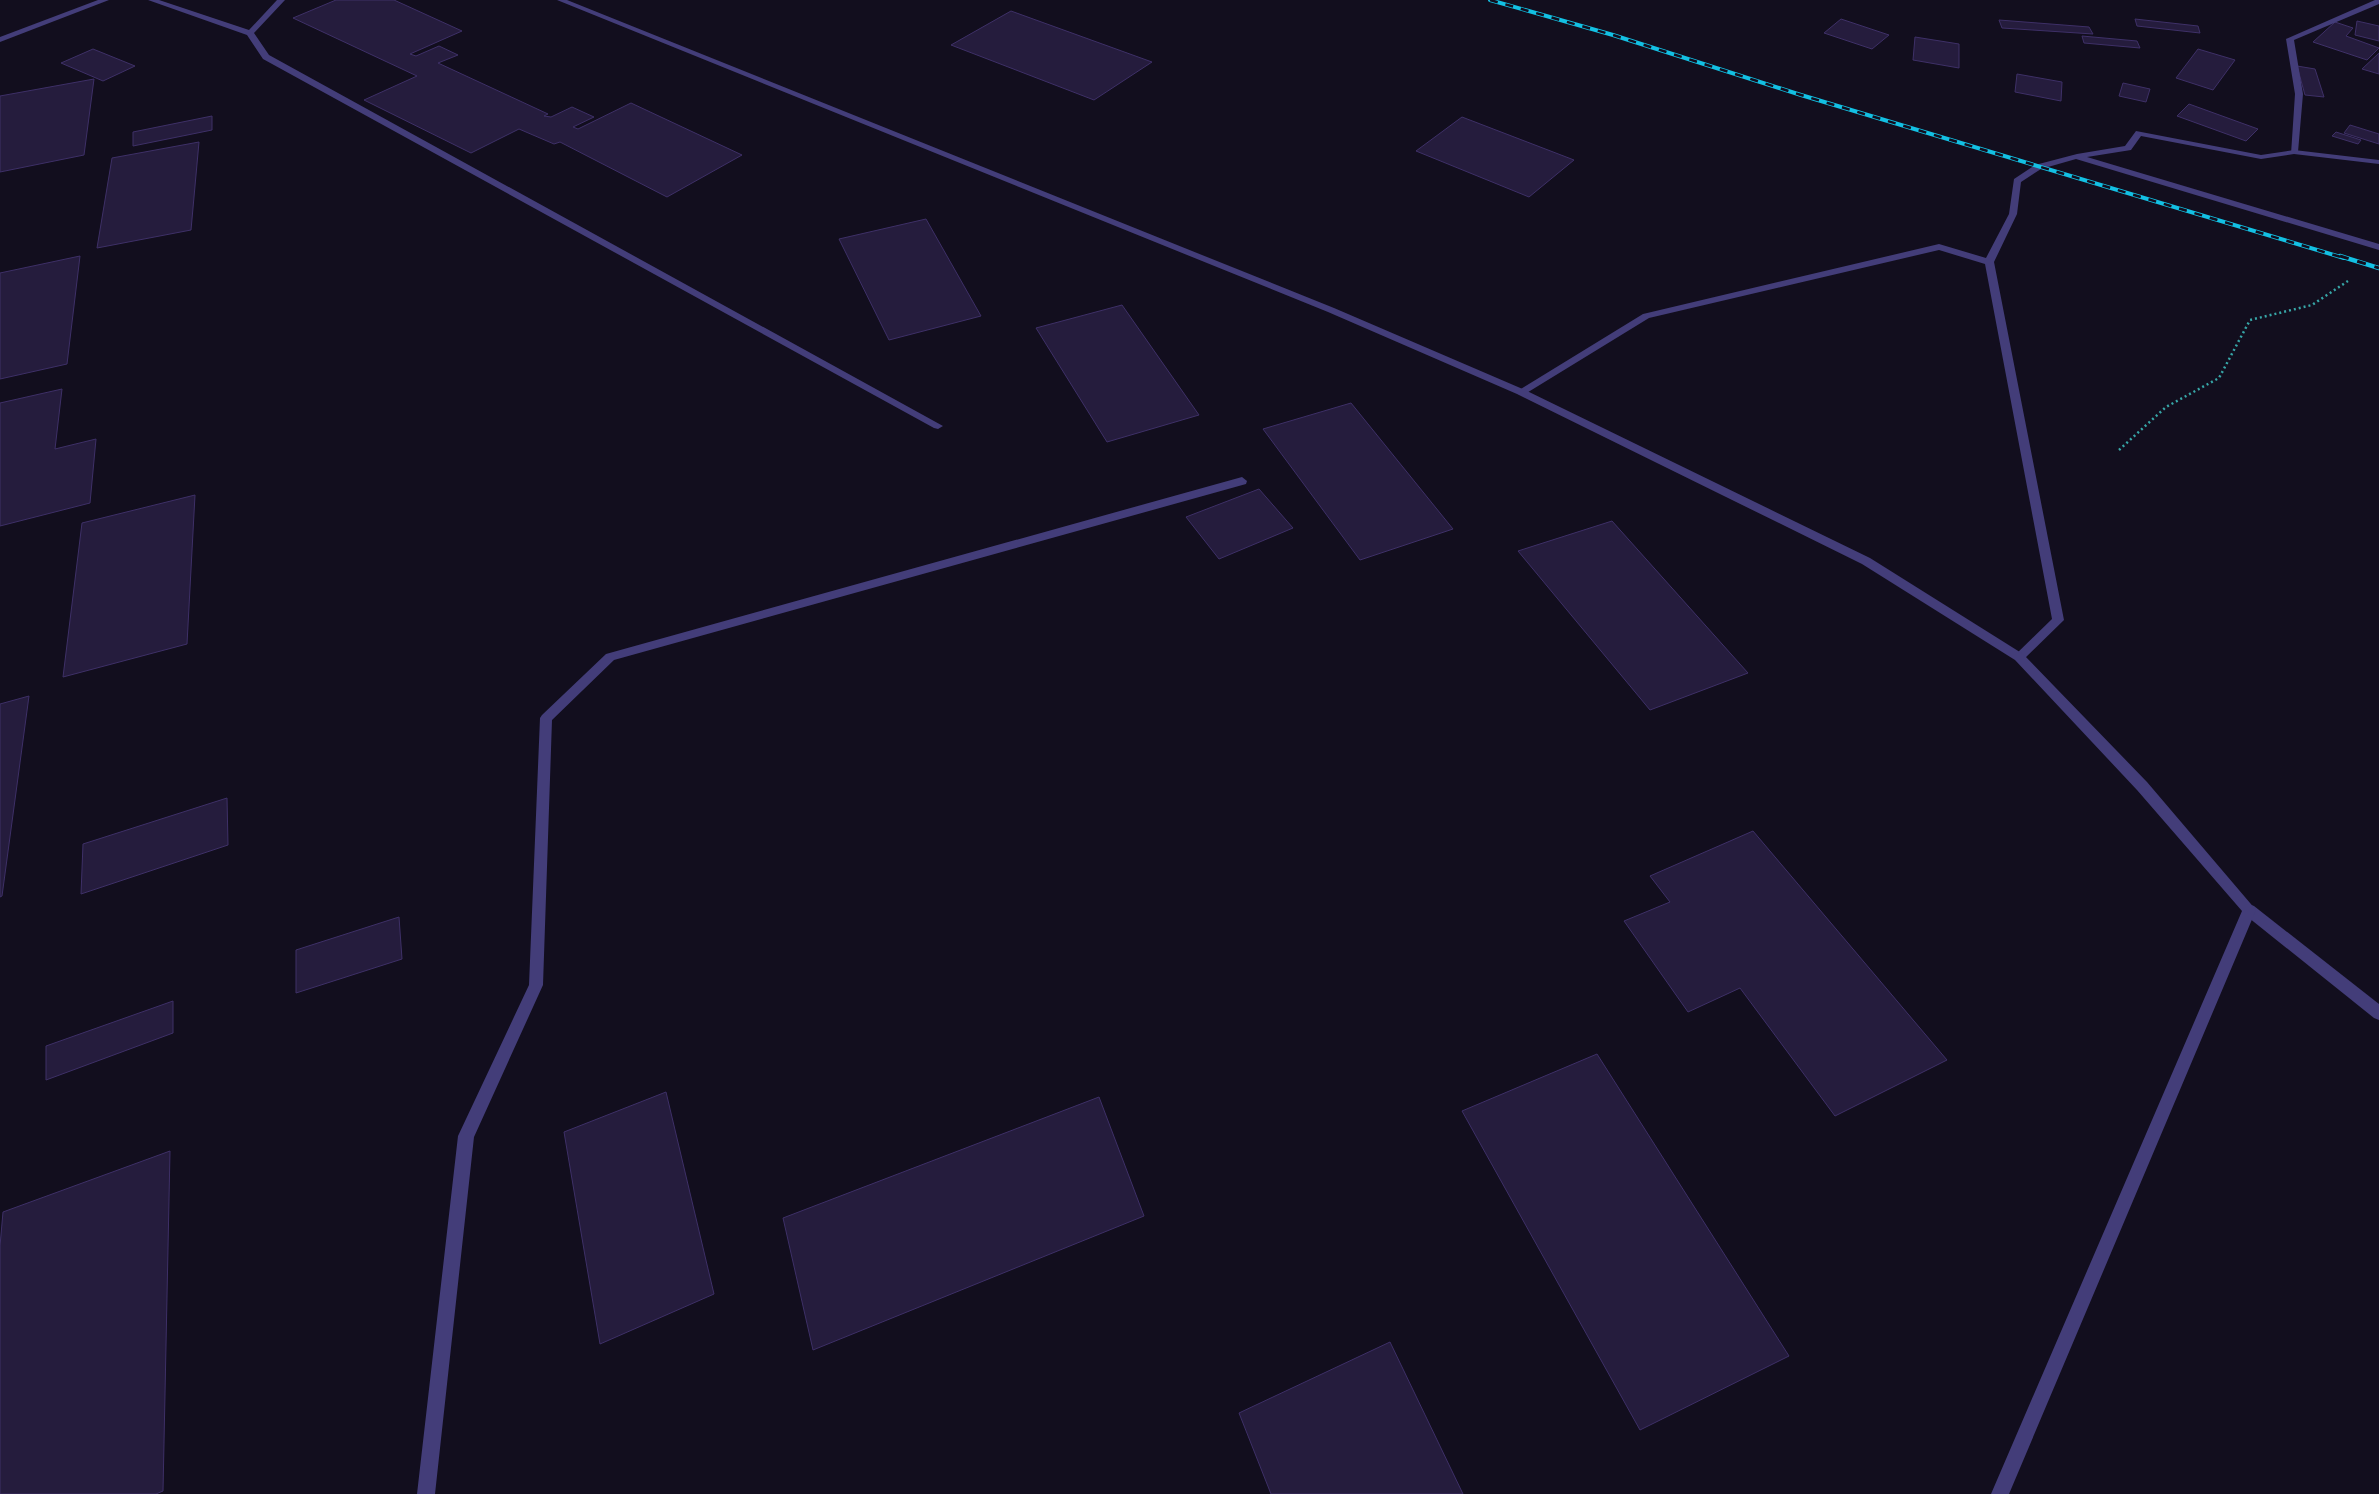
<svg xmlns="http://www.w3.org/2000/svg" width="2379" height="1494" font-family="'Exo 2',sans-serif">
<rect width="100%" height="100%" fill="#120e1e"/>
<g fill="#251c3d" stroke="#3e3067">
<path d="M336,0H394L462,31L410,54L416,56L439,46L458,55L438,63L548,114L544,116L551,117L572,107L594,117L573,127L578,129L631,103L742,155L667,197L560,142L554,144L519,129L471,153L364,100L417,76L293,18Z"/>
<path d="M1011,11L1152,62L1094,100L951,45Z"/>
<path d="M1841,19L1889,35L1872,49L1824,33Z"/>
<path d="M2135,19L2198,26L2200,33L2137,26Z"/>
<path d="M1999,20L2089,27L2093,34L2002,28Z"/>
<path d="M2357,21L2379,26V41L2355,35Z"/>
<path d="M2335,22L2353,28L2346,36L2379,48L2367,60L2313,42Z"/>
<path d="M2082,36L2137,41L2140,48L2084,43Z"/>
<path d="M1915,37L1959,44V68L1913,60Z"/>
<path d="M93,49L135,66L103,81L61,63Z"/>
<path d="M2198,49L2235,60L2213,90L2176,78Z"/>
<path d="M2379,53V74L2362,69Z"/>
<path d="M2297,66L2315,69L2324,97L2305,95Z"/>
<path d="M2017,74L2062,82L2061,101L2015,92Z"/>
<path d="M94,79L84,155L0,172V96Z"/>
<path d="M2123,83L2150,89L2146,102L2119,96Z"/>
<path d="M2189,104L2258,129L2246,141L2177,116Z"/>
<path d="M212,116V130L133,146V132Z"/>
<path d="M1462,117L1574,160L1529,197L1416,151Z"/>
<path d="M2350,125L2379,134V144L2344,133Z"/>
<path d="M2336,132L2361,140L2358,144L2332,136Z"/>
<path d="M199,142L191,230L97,248L112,158Z"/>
<path d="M926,219L981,316L889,340L839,239Z"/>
<path d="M80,256L67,364L0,379V273Z"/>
<path d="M1122,305L1199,415L1107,442L1036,328Z"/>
<path d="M62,389L55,449L96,439L90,503L0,526V403Z"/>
<path d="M1351,403L1453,529L1360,560L1263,429Z"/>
<path d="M1259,489L1293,528L1219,559L1186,517Z"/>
<path d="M195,495L187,644L63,677L82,523Z"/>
<path d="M1612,521L1748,673L1650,710L1518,551Z"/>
<path d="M29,696L2,896L0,897V704Z"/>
<path d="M227,798L228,845L81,894L83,844Z"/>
<path d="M1753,831L1947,1060L1835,1116L1740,988L1688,1012L1624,921L1670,902L1650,876Z"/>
<path d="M399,917L402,959L296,993V950Z"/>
<path d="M173,1001V1033L46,1080V1046Z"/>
<path d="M1597,1054L1789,1356L1640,1430L1462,1111Z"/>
<path d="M666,1092L714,1294L600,1344L564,1132Z"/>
<path d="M1099,1097L1144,1216L813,1350L783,1218Z"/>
<path d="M170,1151L163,1491L156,1494H0V1246L3,1212Z"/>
<path d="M1390,1342L1463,1494H1271L1239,1413Z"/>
</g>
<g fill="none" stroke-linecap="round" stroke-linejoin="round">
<path stroke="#37a6a7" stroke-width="2.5" stroke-dasharray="2 3" stroke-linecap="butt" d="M2119,450L2166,407L2219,378L2250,320L2312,305L2348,281"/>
<g fill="#433d79" fill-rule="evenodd">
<path d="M2136,131L2261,155L2294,150L2379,160V164L2294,154L2261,159L2141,136L2131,150L2087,157L2379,244V250L2076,159L2041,169L2021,182L2017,214L1994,262L2064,620L2023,660L2019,661L2013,657L2052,619L1985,264L1939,250L1649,318L1525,394L1521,395L1516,392L1643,314L1939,244L1986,258L2009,214L2014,179L2035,165L2077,154L2125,146Z"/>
<path d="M1242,477L1247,481L1246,484L614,660L552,720L543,985L474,1137L435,1494H417L458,1136L529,985L540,718L542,715L606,654Z"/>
</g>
<g fill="#433d79" fill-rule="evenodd">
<path d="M98,0H109L0,42V37Z"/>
<path d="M148,0H159L249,30L277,0H285L254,33L269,55L943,426L938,429L934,428L263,59L247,35Z"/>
<path d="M2375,0H2379V4L2294,40L2303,94L2298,152L2291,154L2295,94L2286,39Z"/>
<path d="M2249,904L2254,906L2379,1004V1020L2374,1018L2244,914L2242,910L2244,906Z"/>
</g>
<path fill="#433d79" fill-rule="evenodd" d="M557,0H567L1334,308L1525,390L1870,558L2023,654L2147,782L2256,910L2009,1494H1991L2242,911L2137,790L2015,660L1862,564L1517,394L1328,312Z"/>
<defs>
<path id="rail-far1" d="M1490,0L1613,35L1801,95L2344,258"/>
<path id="rail" d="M2340,256L2379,268"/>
</defs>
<use href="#rail-far1" stroke="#13c0e3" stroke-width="4"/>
<use href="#rail" stroke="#13c0e3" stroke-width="4.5"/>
<use href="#rail-far1" stroke="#120e1e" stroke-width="2.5" stroke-dasharray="8" stroke-linecap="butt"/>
<use href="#rail" stroke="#120e1e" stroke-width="3" stroke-dasharray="9" stroke-linecap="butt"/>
</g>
</svg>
